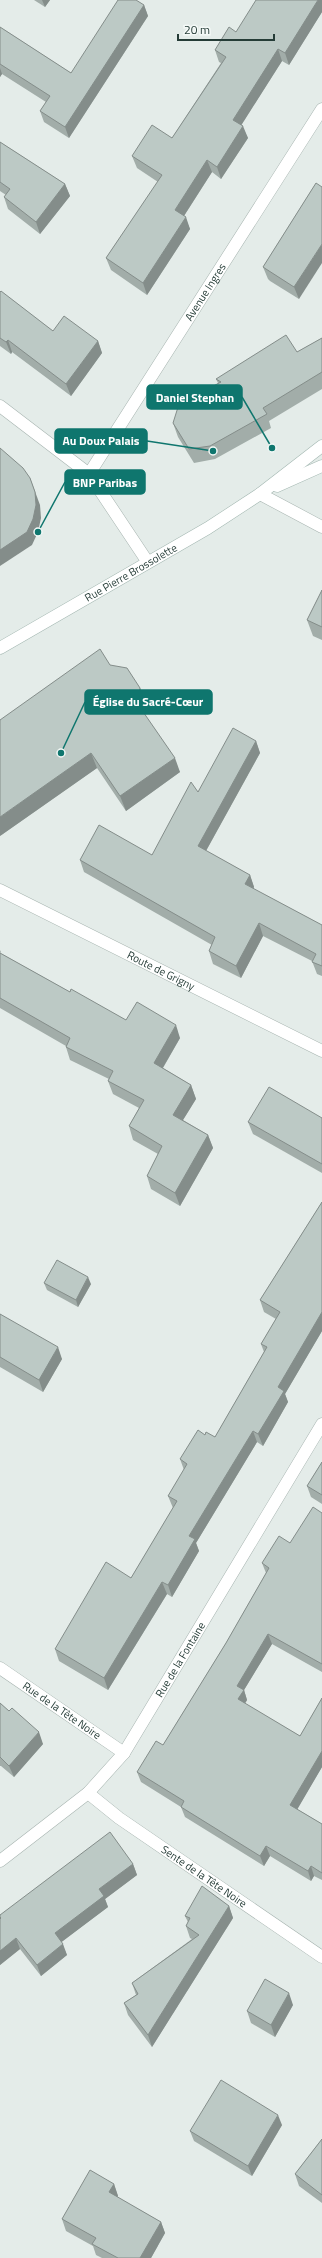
<svg xmlns="http://www.w3.org/2000/svg" width="322" height="2258" font-family="'Titillium Web',sans-serif">
<rect width="100%" height="100%" fill="#e4ece9"/>
<g fill="none" stroke-linecap="round" stroke-linejoin="round">
<defs>
<g id="minor">
<path d="M0,406L89,474L147,561"/>
<path id="s1" d="M89,474L322,109"/>
<path d="M260,494L322,527"/>
<path id="s2" d="M0,1668L124,1753"/>
<path id="s3" d="M88,1793L119,1818L322,1957"/>
<path id="s4" d="M0,1861L88,1793L124,1753L322,1424"/>
</g>
<g id="tertiary">
<path id="s5" d="M0,890L322,1051"/>
</g>
<g id="secondary">
<path d="M277,486L322,466"/>
<path id="s6" d="M0,648L208,528L260,494L322,446"/>
</g>
</defs>
<use href="#minor" stroke="#a7b4b0" stroke-width="13"/>
<use href="#tertiary" stroke="#a7b4b0" stroke-width="13"/>
<use href="#secondary" stroke="#a3b7b1" stroke-width="13"/>
<use href="#minor" stroke="#fff" stroke-width="12"/>
<use href="#tertiary" stroke="#fff" stroke-width="12"/>
<use href="#secondary" stroke="#fff" stroke-width="12"/>
</g>
<g fill="#a2ada9">
<path d="M34,0H50L45,7Z"/>
<path d="M322,0V12L289,65L282,61L241,125L248,138L221,179L212,172L184,216L190,229L147,295L111,270L106,258L158,182L137,168L132,156L172,138L221,63L219,62L215,50L236,32Z"/>
<path d="M144,5L148,16L69,138L44,122L40,111L46,102L2,74L0,77V27L71,73Z"/>
<path d="M0,142L65,184L70,196L40,234L8,209L4,197L6,195L0,191Z"/>
<path d="M316,183L299,299L270,281L268,279L263,267Z"/>
<path d="M0,292L53,331L98,341L102,353L71,396L12,352L11,354L0,346Z"/>
<path d="M322,338V389L269,421L271,428L215,459L194,463L178,437L173,423L218,383L216,379L297,352Z"/>
<path d="M322,590V640L313,636L307,620Z"/>
<path d="M110,665L140,688L146,703L143,712L180,772L126,811L97,768L0,836Z"/>
<path d="M256,741L260,753L206,851L250,875L254,887L253,889L322,925V976L317,974L312,961L263,936L241,978L213,964L209,951L212,945L84,872L80,860L152,855L198,792Z"/>
<path d="M0,950L1,952L0,953L70,992L126,1020L180,1038L163,1068L191,1085L196,1099L183,1120L208,1135L213,1148L180,1206L151,1189L147,1176L158,1154L133,1140L129,1126L139,1108L113,1094L108,1081L109,1079L70,1060L66,1047V1046L0,1008Z"/>
<path d="M322,1118V1173L253,1134L248,1122Z"/>
<path d="M322,1202V1331L285,1394L288,1402L263,1446L257,1442L196,1543L199,1551L172,1597L167,1594L108,1690L59,1661L55,1649L131,1578L173,1508L168,1496L184,1470L180,1459L205,1435L215,1437L264,1352L261,1344L276,1319L264,1312L260,1300Z"/>
<path d="M44,1283L91,1284L78,1307L47,1290Z"/>
<path d="M0,1314L62,1359L43,1392L0,1367Z"/>
<path d="M322,1462V1504L311,1497L307,1486Z"/>
<path d="M322,1513V1672L272,1644L244,1690L247,1700L245,1704L300,1736L322,1698V1767L297,1809L322,1824V1880L314,1876L311,1881L270,1856L264,1866L185,1817L181,1807L141,1782L137,1772L163,1745L226,1643L266,1573L262,1563L290,1543Z"/>
<path d="M0,1703L43,1744L14,1777L1,1766H0Z"/>
<path d="M133,1864L137,1875L105,1899L108,1907L61,1942L67,1955L41,1976L20,1949L0,1965V1915Z"/>
<path d="M229,1906L233,1918L152,2047L128,2015L124,2003L136,1995L132,1983L192,1939L190,1938L186,1926L188,1922L185,1916Z"/>
<path d="M293,2005L275,2037L251,2023L247,2011Z"/>
<path d="M282,2125L252,2176L194,2141L190,2131Z"/>
<path d="M322,2139V2203L299,2186L295,2174Z"/>
<path d="M114,2184L118,2196L117,2197L161,2222L165,2233L151,2258H102L96,2255L93,2246L66,2231L62,2219Z"/>
</g>
<g fill="#848d8a">
<path d="M42,0H50L45,7Z"/>
<path d="M318,0H322V12L289,65L285,53Z"/>
<path d="M144,5L148,16L69,138L65,127Z"/>
<path d="M278,49L282,61L237,132L233,120Z"/>
<path d="M0,68L2,74L0,77Z"/>
<path d="M243,126L248,138L221,179L217,167Z"/>
<path d="M207,160L212,172L180,222L175,210Z"/>
<path d="M65,184L70,196L40,234L36,222Z"/>
<path d="M186,217L190,229L147,295L143,283Z"/>
<path d="M322,244V263L299,299L294,287Z"/>
<path d="M8,340L12,352L11,354L6,342Z"/>
<path d="M98,341L102,353L71,396L66,384Z"/>
<path d="M30,478L40,505L41,518L38,532L32,545L0,566V550Z"/>
<path d="M140,688L146,703L142,718L137,703Z"/>
<path d="M256,741L260,753L202,858L198,846Z"/>
<path d="M91,753L97,768L0,836V817Z"/>
<path d="M175,758L180,772L126,811L120,796Z"/>
<path d="M250,875L254,887L249,897L245,884Z"/>
<path d="M259,923L263,936L241,978L236,966Z"/>
<path d="M176,1025L180,1038L158,1076L154,1063Z"/>
<path d="M191,1085L196,1099L178,1128L173,1115Z"/>
<path d="M208,1135L213,1148L180,1206L175,1193Z"/>
<path d="M88,1277L91,1284L78,1307L76,1300Z"/>
<path d="M322,1312V1331L285,1394L288,1402L263,1446L258,1434L278,1387Z"/>
<path d="M58,1347L62,1359L43,1392L39,1380Z"/>
<path d="M253,1431L257,1442L196,1543L199,1551L172,1597L168,1585L189,1536Z"/>
<path d="M162,1582L167,1594L108,1690L104,1678Z"/>
<path d="M268,1634L272,1644L244,1690L247,1700L241,1709L238,1699L237,1686Z"/>
<path d="M39,1732L43,1744L14,1777L9,1766Z"/>
<path d="M322,1751V1767L294,1815L290,1805Z"/>
<path d="M266,1846L270,1856L264,1866L260,1856Z"/>
<path d="M133,1864L137,1875L105,1899L108,1907L59,1944L55,1933L99,1889Z"/>
<path d="M311,1866L314,1876L311,1881L308,1871Z"/>
<path d="M229,1906L233,1918L152,2047L148,2035Z"/>
<path d="M16,1938L20,1949L0,1965V1951Z"/>
<path d="M63,1944L67,1955L41,1976L37,1965Z"/>
<path d="M289,1993L293,2005L275,2037L271,2025Z"/>
<path d="M278,2115L282,2125L252,2176L248,2166Z"/>
<path d="M114,2184L118,2196L113,2204L109,2192Z"/>
<path d="M161,2222L165,2233L151,2258H140Z"/>
</g>
<g fill="#bcc9c5" stroke="#848d8a">
<path d="M118,0H136L144,5L65,127L40,111L50,96L0,64V27L71,73Z"/>
<path d="M256,0H318L285,53L278,49L233,120L243,126L217,167L207,160L175,210L186,217L143,283L106,258L162,175L132,156L152,125L172,138L226,57L215,50L229,27L236,32Z"/>
<path d="M0,142L65,184L36,222L4,197L10,189L0,182Z"/>
<path d="M316,183L322,187V244L294,287L266,269L263,267Z"/>
<path d="M1,291L53,331L64,316L98,341L66,384L8,340L6,342L0,338V292Z"/>
<path d="M286,335L297,352L322,338V372L263,408L267,414L210,446L189,449L173,423L179,404L221,382L216,379Z"/>
<path d="M0,448L23,468L30,478L35,492L36,505L33,519L27,532L0,550Z"/>
<path d="M322,590V627L307,620Z"/>
<path d="M100,649L110,665L127,668L140,688L137,703L175,758L120,796L91,753L0,817V720Z"/>
<path d="M233,728L256,741L198,846L250,875L245,884L322,925V966L312,962L316,954L259,923L236,966L209,951L215,937L80,860L99,825L152,855L191,782L198,792Z"/>
<path d="M0,953L70,992L71,989L126,1020L137,1002L176,1025L154,1063L191,1085L173,1115L208,1135L175,1193L147,1176L162,1146L129,1126L144,1100L108,1081L113,1071L66,1047L70,1038L0,998Z"/>
<path d="M269,1087L322,1118V1164L248,1122Z"/>
<path d="M322,1202V1312L278,1387L284,1391L258,1434L253,1431L189,1536L195,1539L168,1585L162,1582L104,1678L55,1649L106,1562L131,1578L177,1501L168,1496L187,1464L180,1459L198,1430L205,1435L206,1432L215,1437L267,1347L261,1344L280,1312L260,1300Z"/>
<path d="M57,1260L88,1277L76,1300L44,1283Z"/>
<path d="M0,1314L58,1347L39,1380L0,1357Z"/>
<path d="M322,1462V1495L307,1486Z"/>
<path d="M313,1507L322,1513V1664L268,1634L237,1686L244,1690L238,1699L300,1736L322,1698V1751L290,1805L322,1824V1873L311,1866L308,1871L266,1846L260,1856L181,1807L184,1801L137,1772L156,1741L163,1745L226,1643L269,1568L262,1563L279,1536L290,1543Z"/>
<path d="M0,1703L9,1711L12,1708L39,1732L9,1766L0,1757Z"/>
<path d="M110,1832L133,1864L99,1889L104,1896L55,1933L63,1944L37,1965L16,1938L0,1951V1919L1,1918L0,1917V1915Z"/>
<path d="M202,1886L229,1906L148,2035L124,2003L138,1994L132,1983L199,1935L186,1926L190,1918L185,1916Z"/>
<path d="M265,1979L289,1993L271,2025L247,2011Z"/>
<path d="M221,2080L278,2115L248,2166L190,2131Z"/>
<path d="M322,2139V2195L295,2174Z"/>
<path d="M90,2170L114,2184L109,2192L161,2222L140,2258H118L92,2244L96,2238L62,2219Z"/>
</g>
<g text-anchor="middle" stroke-width="3" stroke-linejoin="round" paint-order="stroke">
<g font-size="11" fill="#253c37" stroke="#f4f9f7">
<text dy="4" stroke="none"><textPath href="#s1" startOffset="216">Avenue Ingres</textPath></text>
<text dy="4" stroke="none"><textPath href="#s6" startOffset="151">Rue Pierre Brossolette</textPath></text>
<text dy="4" stroke="none"><textPath href="#s5" startOffset="180">Route de Grigny</textPath></text>
<text dy="4" stroke="none"><textPath href="#s4" startOffset="274">Rue de la Fontaine</textPath></text>
<text dy="4" stroke="none"><textPath href="#s2" startOffset="75">Rue de la Tête Noire</textPath></text>
<text dy="4" stroke="none"><textPath href="#s3" startOffset="143">Sente de la Tête Noire</textPath></text>
</g>
</g>
<path fill="none" stroke="#0f766e" stroke-width="1.5" d="M272 448L242 397M213 451L147 441M38 532L65 482M61 753L85 702"/>
<g fill="#0f766e" stroke="#f4f9f7" stroke-width="1.5">
<circle cx="272" cy="448" r="4"/>
<circle cx="213" cy="451" r="4"/>
<circle cx="38" cy="532" r="4"/>
<circle cx="61" cy="753" r="4"/>
</g>
<g fill="#0f766e" stroke="#0f766e" stroke-width="1.5">
<rect x="147" y="385" width="95" height="24" rx="4"/>
<rect x="55" y="429" width="92" height="24" rx="4"/>
<rect x="65" y="470" width="80" height="24" rx="4"/>
<rect x="85" y="690" width="127" height="24" rx="4"/>
</g>
<g font-size="12" text-anchor="middle" font-weight="bold" fill="#fff">
<text x="195" y="402">Daniel Stephan</text>
<text x="101" y="445">Au Doux Palais</text>
<text x="105" y="487">BNP Paribas</text>
<text x="148" y="706">Église du Sacré-Cœur</text>
</g>
<path d="M178 34v6h96v-6" fill="none" stroke="#253c37" stroke-width="2"/>
<text x="184" y="34" font-size="12" fill="#253c37" stroke="#f4f9f7" stroke-width="3" paint-order="stroke">20 m</text>
</svg>
